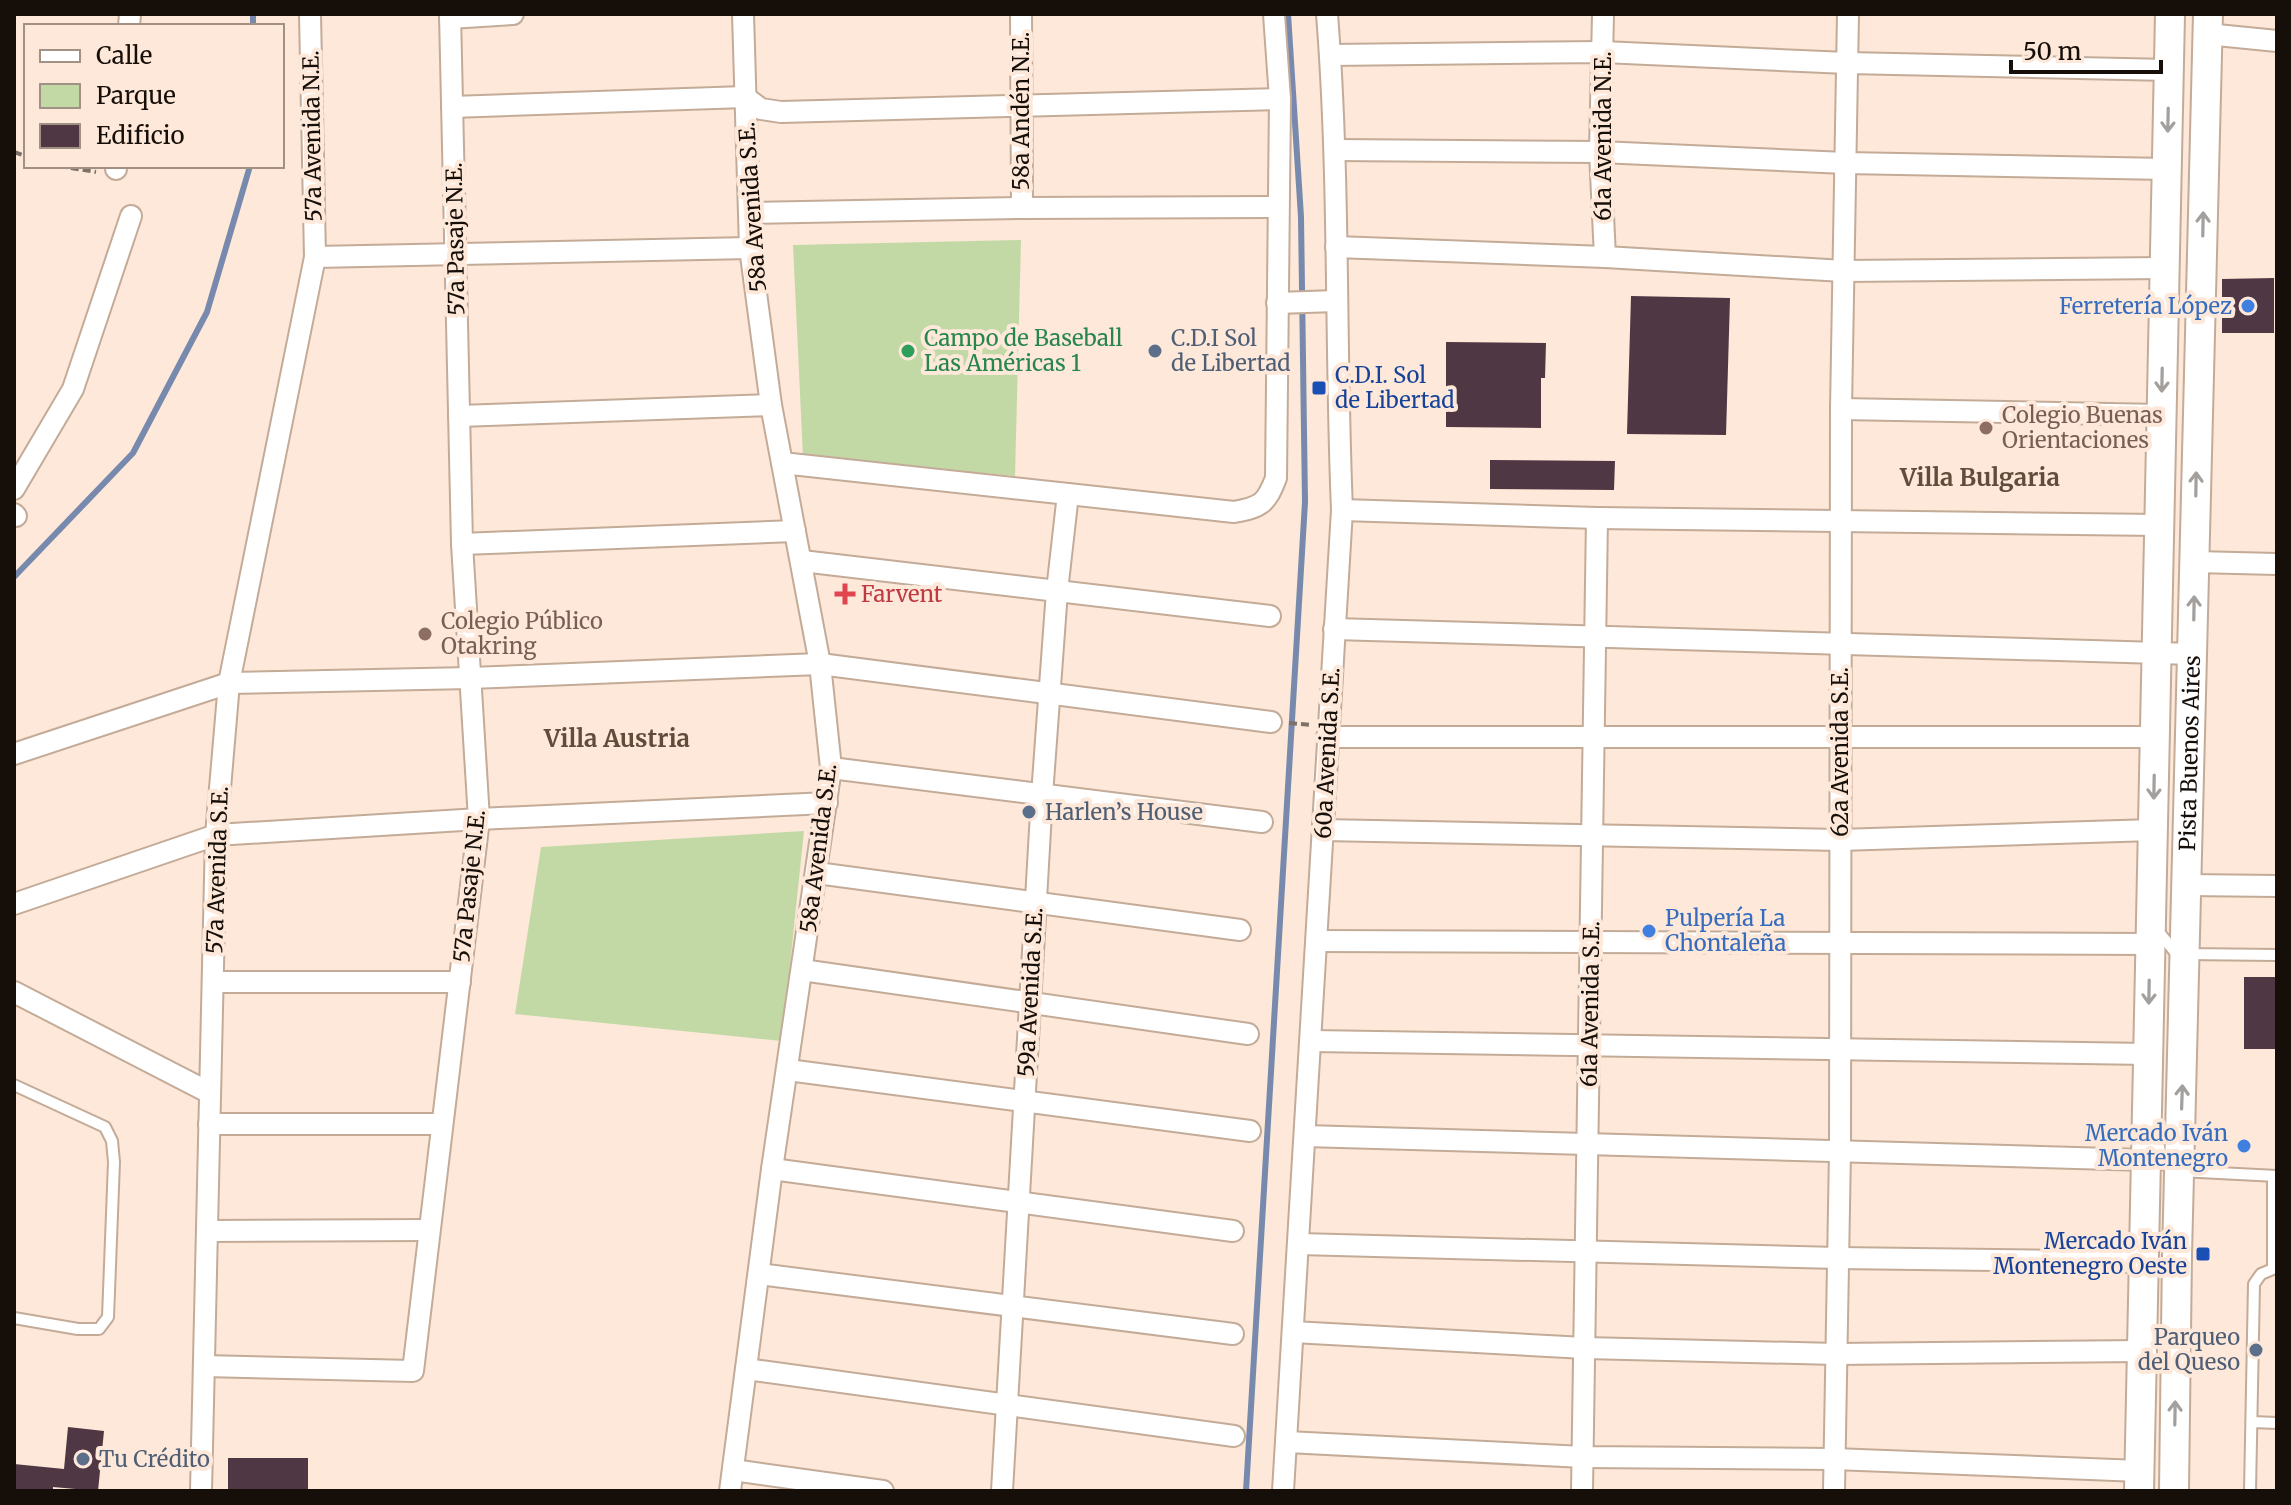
<svg xmlns="http://www.w3.org/2000/svg" width="2291" height="1505" font-family="Merriweather,serif">
<rect width="100%" height="100%" fill="#fde8d9"/>
<g fill="#c3d9a5">
<path d="M1021,240L1015,476L803,457L793,245Z"/>
<path d="M804,831L782,1041L515,1014L541,847Z"/>
</g>
<g fill="none" stroke-linecap="round" stroke-linejoin="round">
<g stroke="#778aae" stroke-width="6">
<path d="M253,26V14"/>
<path d="M14,577L133,453L207,312L250,166"/>
<path d="M1246,1491L1305,502L1301,217L1288,14"/>
</g>
</g>
<g fill="#4f3743">
<path d="M2274,278V333H2222V279Z"/>
<path d="M1631,296L1730,298L1726,435L1627,434Z"/>
<path d="M1446,342L1546,343L1545,378H1541V428L1446,427Z"/>
<path d="M1490,460L1615,461L1614,490L1490,489Z"/>
<rect x="2244" y="977" width="33" height="72"/>
<path d="M68,1427L104,1431L98,1491L53,1487V1491H14V1464L64,1469Z"/>
<rect x="228" y="1458" width="80" height="33"/>
</g>
<g fill="none" stroke-linecap="round" stroke-linejoin="round">
<defs>
<g id="lane">
<path d="M2158,931L2175,952L2186,954L2277,955"/>
<path d="M14,1085L105,1127L112,1141L114,1162L108,1317L99,1329H78L14,1318"/>
<path d="M2159,1147L2163,1164L2180,1171L2277,1176"/>
<path d="M2252,1422L2277,1423"/>
<path d="M2250,1491L2254,1284L2261,1274L2273,1269V1176"/>
</g>
<g id="street">
<path d="M1021,14L1022,208"/>
<path d="M1603,14L1600,152L1605,257"/>
<path d="M450,18L513,14"/>
<path d="M129,26L130,14"/>
<path d="M2207,34L2277,41"/>
<path d="M1330,55L1603,52L1847,63L2169,70"/>
<path d="M452,107L745,97L761,109L781,112L1280,99"/>
<path d="M1335,150L1600,152L1845,163L2167,169"/>
<path d="M116,169V166"/>
<path d="M749,213L1022,208L1278,207"/>
<path d="M1336,247L1605,257L1844,271L2165,268"/>
<path d="M315,257L750,248"/>
<path d="M1277,303L1336,301"/>
<path d="M1841,409L2162,415"/>
<path d="M459,416L771,405"/>
<path d="M782,463L1234,512C1261,507 1266,504 1276,478L1280,99L1274,14"/>
<path d="M14,489L73,389L131,216"/>
<path d="M1342,510L1597,518L2159,525"/>
<path d="M14,514L16,516"/>
<path d="M462,544L795,531"/>
<path d="M802,561L1270,616"/>
<path d="M2195,562L2277,564"/>
<path d="M1334,629L2193,654"/>
<path d="M1327,737H2155"/>
<path d="M14,754L229,683L470,678L820,664L1271,722"/>
<path d="M831,768L1262,822"/>
<path d="M1323,830L1840,840L2153,830"/>
<path d="M817,873L1240,930"/>
<path d="M2187,885L2277,886"/>
<path d="M14,904L216,835L479,819L827,803"/>
<path d="M1317,941L2150,944"/>
<path d="M802,970L1248,1034"/>
<path d="M213,982H460"/>
<path d="M14,992L210,1093"/>
<path d="M1311,1041L2148,1054"/>
<path d="M788,1070L1250,1131"/>
<path d="M209,1124H442"/>
<path d="M1305,1136L2146,1160"/>
<path d="M772,1169L1233,1231"/>
<path d="M207,1231L429,1230"/>
<path d="M1299,1244L1838,1258L2144,1262"/>
<path d="M759,1274L1233,1334"/>
<path d="M1293,1332L1585,1348L1836,1354L2142,1351"/>
<path d="M204,1366L413,1371L479,819L462,544L450,14"/>
<path d="M746,1369L1234,1436"/>
<path d="M1287,1442L1583,1457L1834,1459L2140,1471"/>
<path d="M733,1470L883,1491"/>
<path d="M201,1491L216,835L229,683L315,257L310,14"/>
<path d="M730,1491L772,1169L831,768L820,664L771,405L750,248L743,14"/>
<path d="M1002,1491L1042,795L1057,591L1068,494"/>
<path d="M1283,1491L1342,510C1335,345 1340,179 1327,14"/>
<path d="M1582,1491L1597,518"/>
<path d="M1834,1491L1840,1151L1841,409L1848,14"/>
</g>
<g id="secondary">
<path d="M2139,1491L2170,14"/>
<path id="s1" d="M2174,1491L2177,1255L2208,14"/>
</g>
</defs>
<use href="#lane" stroke="#c3ab98" stroke-width="14"/>
<use href="#street" stroke="#c3ab98" stroke-width="24"/>
<use href="#secondary" stroke="#c3ab98" stroke-width="32"/>
<g stroke="#7e7167" stroke-width="4" stroke-dasharray="8 4" stroke-linecap="butt">
<path d="M14,152L26,156"/>
<path d="M59,166L96,172"/>
<path d="M1289,723L1312,725"/>
</g>
<use href="#lane" stroke="#fff" stroke-width="10"/>
<use href="#street" stroke="#fff" stroke-width="20"/>
<use href="#secondary" stroke="#fff" stroke-width="28"/>
</g>
<defs><path id="oneway-shaft" d="M-6 0H5M1.5-3L5.5 0L1.5 3" fill="none" stroke-width="1.6" stroke-linecap="round" stroke-linejoin="round" transform="scale(2)"/></defs>
<g stroke="#a29f9c">
<use href="#oneway-shaft" transform="translate(2168 120) rotate(91)"/>
<use href="#oneway-shaft" transform="translate(2203 224) rotate(-89)"/>
<use href="#oneway-shaft" transform="translate(2162 380) rotate(91)"/>
<use href="#oneway-shaft" transform="translate(2196 484) rotate(-89)"/>
<use href="#oneway-shaft" transform="translate(2194 608) rotate(-89)"/>
<use href="#oneway-shaft" transform="translate(2154 787) rotate(91)"/>
<use href="#oneway-shaft" transform="translate(2149 992) rotate(91)"/>
<use href="#oneway-shaft" transform="translate(2182 1097) rotate(-88)"/>
<use href="#oneway-shaft" transform="translate(2175 1413) rotate(-89)"/>
</g>
<g fill="#3f7fe0" stroke="#fde8d9" stroke-width="3">
<circle cx="2248" cy="306" r="8"/>
<circle cx="1649" cy="931" r="8"/>
<circle cx="2244" cy="1146" r="8"/>
</g>
<circle fill="#2e9e5b" stroke="#fde8d9" stroke-width="3" cx="908" cy="351" r="8"/>
<g fill="#5c6f8a" stroke="#fde8d9" stroke-width="3">
<circle cx="1155" cy="351" r="8"/>
<circle cx="1029" cy="812" r="8"/>
<circle cx="2256" cy="1350" r="8"/>
<circle cx="83" cy="1459" r="8"/>
</g>
<g fill="#1a4fb4" stroke="#fde8d9" stroke-width="3">
<rect x="1311" y="380" width="16" height="16" rx="4"/>
<rect x="2195" y="1246" width="16" height="16" rx="4"/>
</g>
<g fill="#8d6e63" stroke="#fde8d9" stroke-width="3">
<circle cx="1986" cy="428" r="8"/>
<circle cx="425" cy="634" r="8"/>
</g>
<path fill="#e0444e" stroke="#fde8d9" stroke-width="3" d="M841 582h8v8h8v8h-8v8h-8v-8h-8v-8h8z"/>
<g text-anchor="middle" stroke-width="8" stroke-linejoin="round" paint-order="stroke">
<g font-size="22" fill="#160e08" stroke="#fde8d9">
<text transform="translate(1021 111) rotate(-90)" y="8">58a Andén N.E.</text>
<text transform="translate(312 136) rotate(-91)" y="8">57a Avenida N.E.</text>
<text transform="translate(1603 136) rotate(-90)" y="8">61a Avenida N.E.</text>
<text transform="translate(752 207) rotate(-94)" y="8">58a Avenida S.E.</text>
<text transform="translate(455 239) rotate(-91)" y="8">57a Pasaje N.E.</text>
<text transform="translate(1840 752) rotate(-90)" y="8">62a Avenida S.E.</text>
<text dy="8" stroke="none"><textPath href="#s1" startOffset="738">Pista Buenos Aires</textPath></text>
<text transform="translate(1327 753) rotate(-87)" y="8">60a Avenida S.E.</text>
<text transform="translate(818 848) rotate(-83)" y="8">58a Avenida S.E.</text>
<text transform="translate(217 870) rotate(-88)" y="8">57a Avenida S.E.</text>
<text transform="translate(469 886) rotate(-84)" y="8">57a Pasaje N.E.</text>
<text transform="translate(1030 992) rotate(-87)" y="8">59a Avenida S.E.</text>
<text transform="translate(1590 1004) rotate(-89)" y="8">61a Avenida S.E.</text>
</g>
<g font-size="22" fill="#366cbe" stroke="#fde8d9" text-anchor="end">
<text x="2232" y="314">Ferretería López</text>
<text x="1665" y="926" text-anchor="start">Pulpería La<tspan x="1665" dy="25">Chontaleña</tspan></text>
<text x="2228" y="1141">Mercado Iván<tspan x="2228" dy="25">Montenegro</tspan></text>
</g>
<g font-size="22" fill="#27864d" stroke="#fde8d9" text-anchor="start">
<text x="924" y="346">Campo de Baseball<tspan x="924" dy="25">Las Américas 1</tspan></text>
</g>
<g font-size="22" fill="#4e5e75" stroke="#fde8d9" text-anchor="start">
<text x="1171" y="346">C.D.I Sol<tspan x="1171" dy="25">de Libertad</tspan></text>
<text x="1045" y="820">Harlen’s House</text>
<text x="2240" y="1345" text-anchor="end">Parqueo<tspan x="2240" dy="25">del Queso</tspan></text>
<text x="99" y="1467">Tu Crédito</text>
</g>
<g font-size="22" fill="#164399" stroke="#fde8d9" text-anchor="start">
<text x="1335" y="383">C.D.I. Sol<tspan x="1335" dy="25">de Libertad</tspan></text>
<text x="2187" y="1249" text-anchor="end">Mercado Iván<tspan x="2187" dy="25">Montenegro Oeste</tspan></text>
</g>
<g font-size="22" fill="#785e54" stroke="#fde8d9" text-anchor="start">
<text x="2002" y="423">Colegio Buenas<tspan x="2002" dy="25">Orientaciones</tspan></text>
<text x="441" y="629">Colegio Público<tspan x="441" dy="25">Otakring</tspan></text>
</g>
<g font-size="22" fill="#be3a42" stroke="#fde8d9" text-anchor="start">
<text x="861" y="602">Farvent</text>
</g>
<g font-size="24" font-weight="bold" fill="#614c3c" stroke="#fde8d9">
<text x="1980" y="486">Villa Bulgaria</text>
<text x="617" y="747">Villa Austria</text>
</g>
</g>
<rect width="2291" height="1505" fill="none" stroke="#160e08" stroke-width="32"/>
<rect x="24" y="24" width="260" height="144" fill="#fde8d9" stroke="#a19185" stroke-width="2"/>
<rect x="40" y="50" width="40" height="12" fill="#ffffff" stroke="#a19185" stroke-width="2"/>
<text x="96" y="64" font-size="24" fill="#160e08">Calle</text>
<rect x="40" y="84" width="40" height="24" fill="#c3d9a5" stroke="#a19185" stroke-width="2"/>
<text x="96" y="104" font-size="24" fill="#160e08">Parque</text>
<rect x="40" y="124" width="40" height="24" fill="#4f3743" stroke="#a19185" stroke-width="2"/>
<text x="96" y="144" font-size="24" fill="#160e08">Edificio</text>
<path d="M2011 60v12h150v-12" fill="none" stroke="#160e08" stroke-width="4"/>
<text x="2023" y="60" font-size="24" fill="#160e08" stroke="#fde8d9" stroke-width="6" paint-order="stroke">50 m</text>
</svg>
